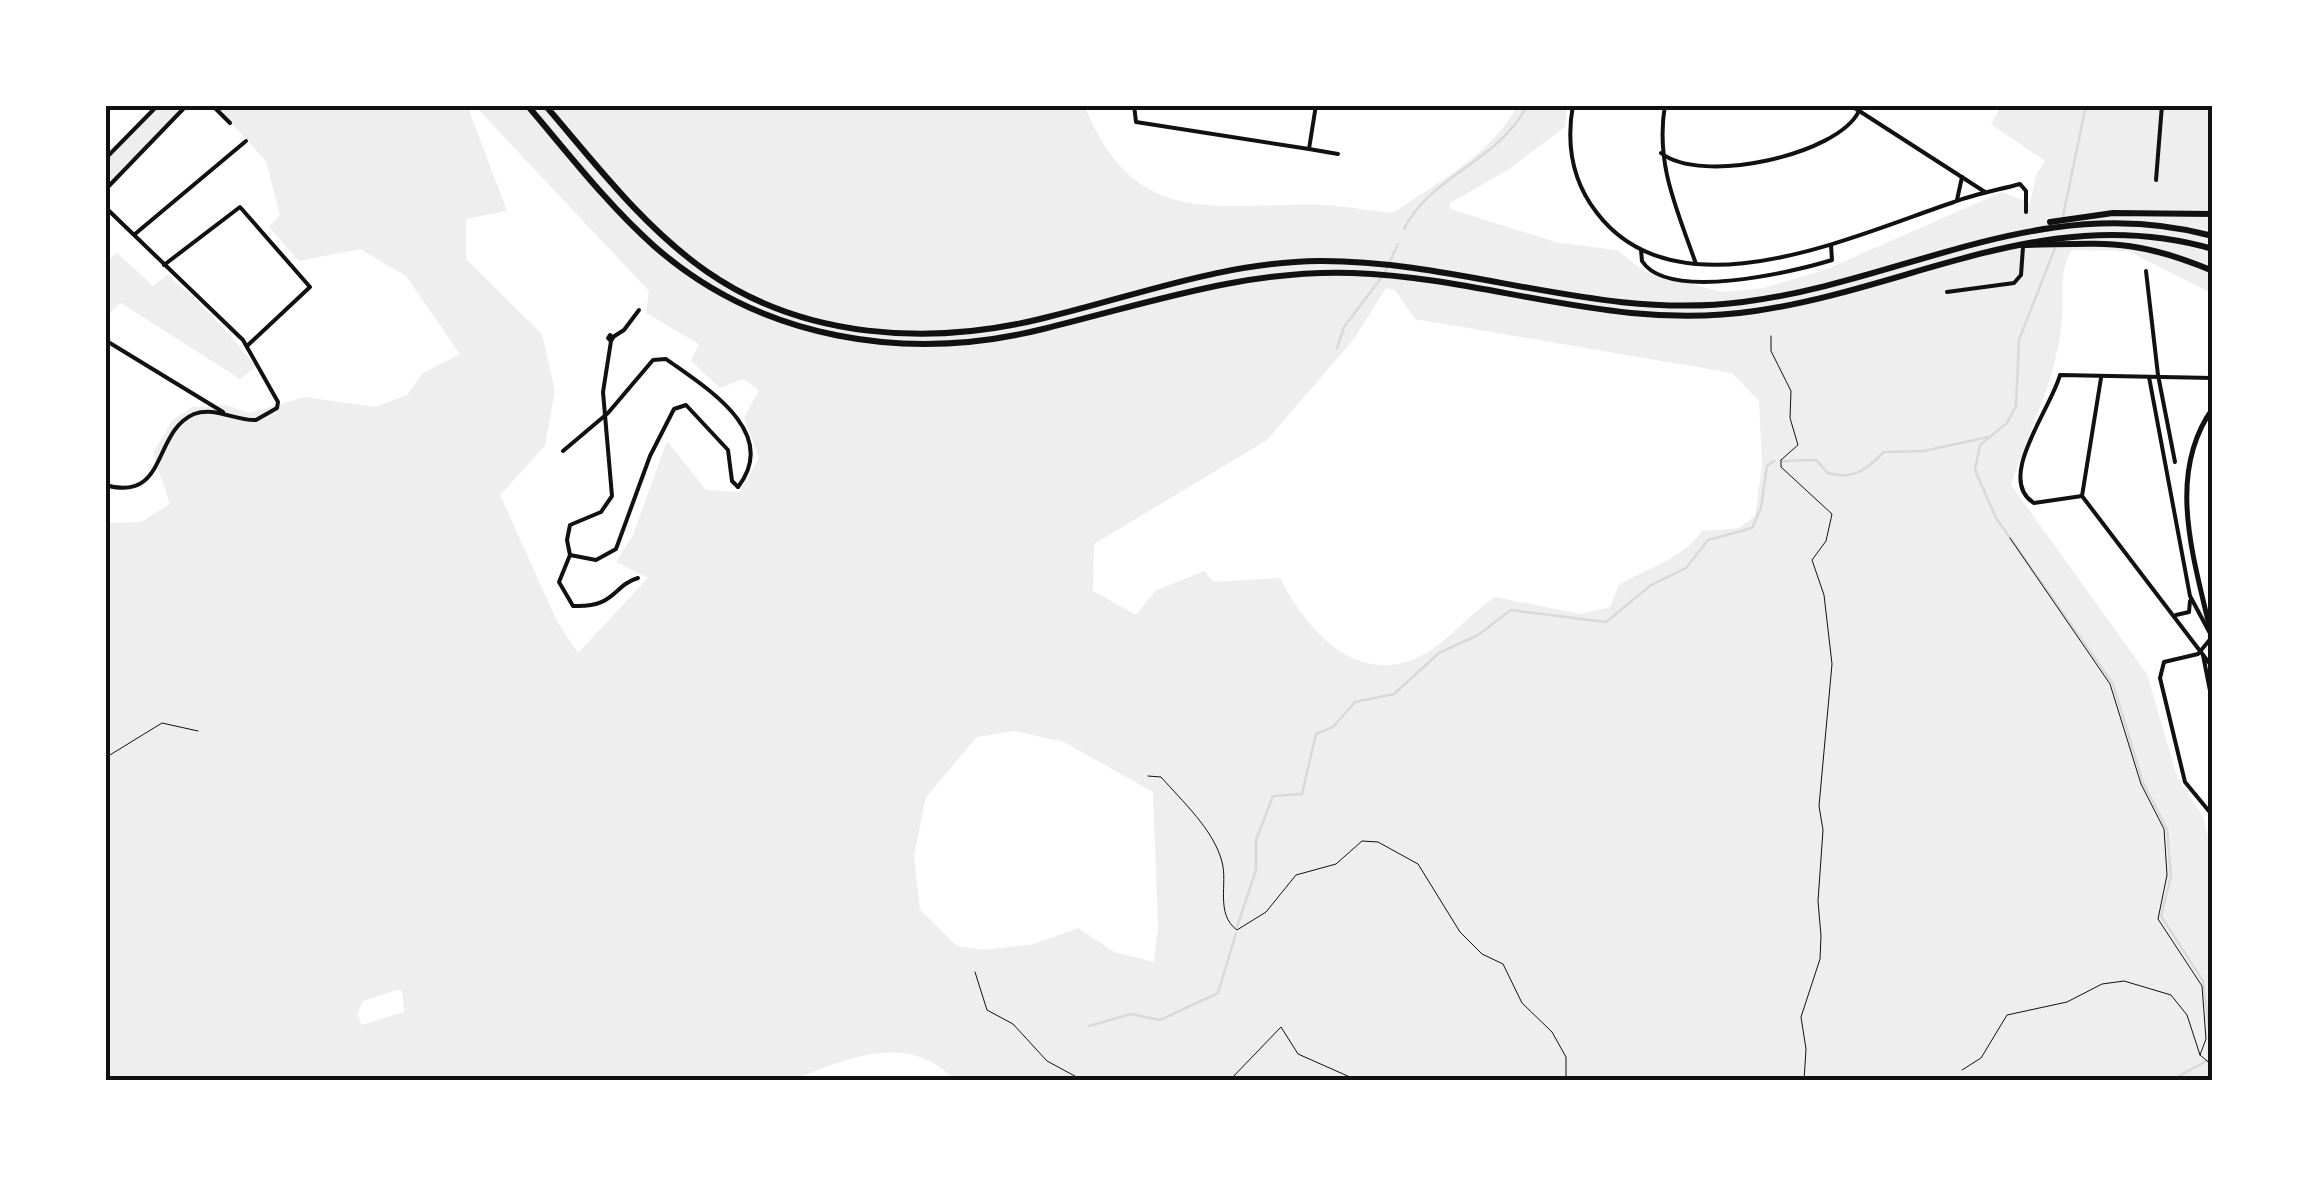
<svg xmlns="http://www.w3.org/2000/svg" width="2318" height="1186" font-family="'DejaVu Sans',sans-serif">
<rect width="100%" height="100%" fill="#fff"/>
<g fill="#eee" fill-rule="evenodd">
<path d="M159,105H186L105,186V161Z"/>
<path d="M215,105H467L507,211L466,219V259L542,334L555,391L545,446L500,495L558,623L578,653L648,578L616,562L633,535L667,441L706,490L739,492L759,458L744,418L759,390L743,379L720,388L691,361L699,344L646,313L649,291L474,105H1084C1136,232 1214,202 1324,205C1347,206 1370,211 1393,213C1438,182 1491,155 1518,105H1567L1565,127L1509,169L1450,203V209L1559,243L1617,250L1645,272L1722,292L1764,288L1827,269L2002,192L2030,203L2036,175L2045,161L1991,124L2002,105H2213V294L2128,251L2072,250C2058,273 2064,293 2062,319C2057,380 2029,429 2011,485L2147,674L2177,777L2204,818L2207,834L2213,835V1081H956C907,1029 845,1060 789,1081H105V523L141,522L170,504L153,453L172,421L192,407L226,405L250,413L305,397L375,407L407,395L423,373L460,354L406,276L360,249L299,261L269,227L280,215L266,161ZM1386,288L1395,290L1415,319L1732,373L1759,401L1762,465L1755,516L1739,528L1702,531C1682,560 1648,567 1619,585L1610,607L1580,614L1495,597C1471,613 1444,645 1421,656C1357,688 1307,631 1280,578L1214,582L1204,571L1155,591L1136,615L1093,591L1094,544L1267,440L1354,339ZM1015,731L1064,742L1153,792L1158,928L1154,962L1114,952L1078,928L1034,944L984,950L957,946L920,910L914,857L926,797L977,737ZM397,990L402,991L404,1012L361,1025L358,1013L363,1001Z"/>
<path d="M117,253L153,286L167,275C200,302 229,332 256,367L240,379L121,303L105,317C105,296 98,266 117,253Z"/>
</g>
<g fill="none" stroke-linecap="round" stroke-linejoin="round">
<g stroke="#d9d9d9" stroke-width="2.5">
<path d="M2063,216L2086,105"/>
<path d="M1404,229C1431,175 1501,160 1527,105"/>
<path d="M2055,248L2019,340L2016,406L2007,423L1980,445L1975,470L1996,518L2113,684L2143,783L2167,829L2171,876L2161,916L2203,981L2212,1051L2210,1059L2170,1081"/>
<path d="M1385,272L1398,244"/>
<path d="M1337,348L1344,327L1381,278"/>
<path d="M1783,461L1816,460L1828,473C1854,480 1866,470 1884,452L1924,451L1988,437"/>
<path d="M1237,927L1256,870V840L1273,796L1302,794L1316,734L1333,727L1355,702L1394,694L1439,653L1478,635L1511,610L1606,622L1651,585L1686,568L1708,540L1752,528L1761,508L1767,466L1774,461"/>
<path d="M1089,1026L1131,1014L1160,1020L1218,993L1236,933"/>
</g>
<g stroke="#111" stroke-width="1">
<path d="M1771,336V351L1791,391L1790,418L1798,445L1781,460V467L1832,514L1826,541L1812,560L1824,595L1832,664L1819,806L1823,830L1818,901L1821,936L1820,959L1801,1017L1806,1049L1804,1081"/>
<path d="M2010,538L2110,684L2141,784L2164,829L2167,875L2158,919L2202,986L2206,1039L2200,1055"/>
<path d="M105,758L162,723L198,731"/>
<path d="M1148,776L1161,777C1182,801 1214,830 1222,862C1228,883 1215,914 1237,930L1266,912L1296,875L1336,864L1362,841L1378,842L1418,864L1460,932L1482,954L1503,964L1522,1003L1552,1032L1566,1057V1081"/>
<path d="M975,972L987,1010L1013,1024L1047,1061L1084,1081"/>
<path d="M1962,1070L1981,1058L2007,1015L2067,1002L2102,984L2124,981L2171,995L2187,1015L2200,1055L2213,1066"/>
<path d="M1229,1081L1281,1027L1298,1054L1359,1081"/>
</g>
<g stroke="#111" stroke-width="4">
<path d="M212,105L230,123"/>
<path d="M1134,105L1136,122L1309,149L1316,105"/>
<path d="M1573,105C1566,144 1572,181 1597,213C1678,319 1855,235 1954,202C1975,194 1998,190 2020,184L2026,191V212"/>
<path d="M1665,105C1655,164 1677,209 1696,264"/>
<path d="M1850,105L1985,192"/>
<path d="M1309,149L1338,154"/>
<path d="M1661,153C1701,185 1838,155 1859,111"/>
<path d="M105,159L158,105"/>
<path d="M2156,180L2162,105"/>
<path d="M105,190L187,105"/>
<path d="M1957,200L1962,177"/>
<path d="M105,207L243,340L278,402L277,408L256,420C235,421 215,406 194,414C152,432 168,503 105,485"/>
<path d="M135,234L246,141"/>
<path d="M1641,250L1642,261C1668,302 1793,272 1832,260L1831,245"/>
<path d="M164,265L240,207L310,287L247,346"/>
<path d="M2146,271L2158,375L2175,462"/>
<path d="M1947,292L2014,283L2021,275L2023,247"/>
<path d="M610,335L613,338L611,341L608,338Z"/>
<path d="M613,337L624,330L639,310"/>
<path d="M105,340L223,412"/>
<path d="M2149,377L2190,596L2212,637L2198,654L2164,662L2160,678L2185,782L2213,816"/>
<path d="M2101,378L2082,496L2213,668"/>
<path d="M563,451L608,413L653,360L666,359C705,387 781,432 738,487"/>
<path d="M2082,496L2034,503C1995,479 2051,409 2060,375L2213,378"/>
<path d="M570,555L596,560L616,549L650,456L674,409L686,405L728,450L732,481L738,487"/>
<path d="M570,555L567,540L570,525L601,512L612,496L603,392L611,341"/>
<path d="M570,555L559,582L573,606C616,608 613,585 638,578"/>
<path d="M2176,615L2189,612L2190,601"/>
<path d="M2203,655L2213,706"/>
</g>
<path stroke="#111" stroke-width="5" d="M2213,408C2163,477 2197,567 2213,643"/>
<g stroke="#111" stroke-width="6">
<path d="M527,105C568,153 607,204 654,246C761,340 907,363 1043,329C1146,304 1246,269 1353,273C1491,278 1613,332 1755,311C1913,288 2049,201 2213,249"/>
<path d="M545,105C595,163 643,227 706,271C803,339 929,346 1040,319C1133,297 1222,262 1319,261C1462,260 1598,321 1743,302C1907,281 2041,190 2213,236"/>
<path d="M2050,222L2113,213L2213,214"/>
<path d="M2021,245C2104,244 2132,237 2213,271"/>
</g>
</g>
<rect width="2318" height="1186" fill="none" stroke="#ffffff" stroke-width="215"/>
<rect x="108" y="108" width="2102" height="970" fill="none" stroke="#111" stroke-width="4"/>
</svg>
